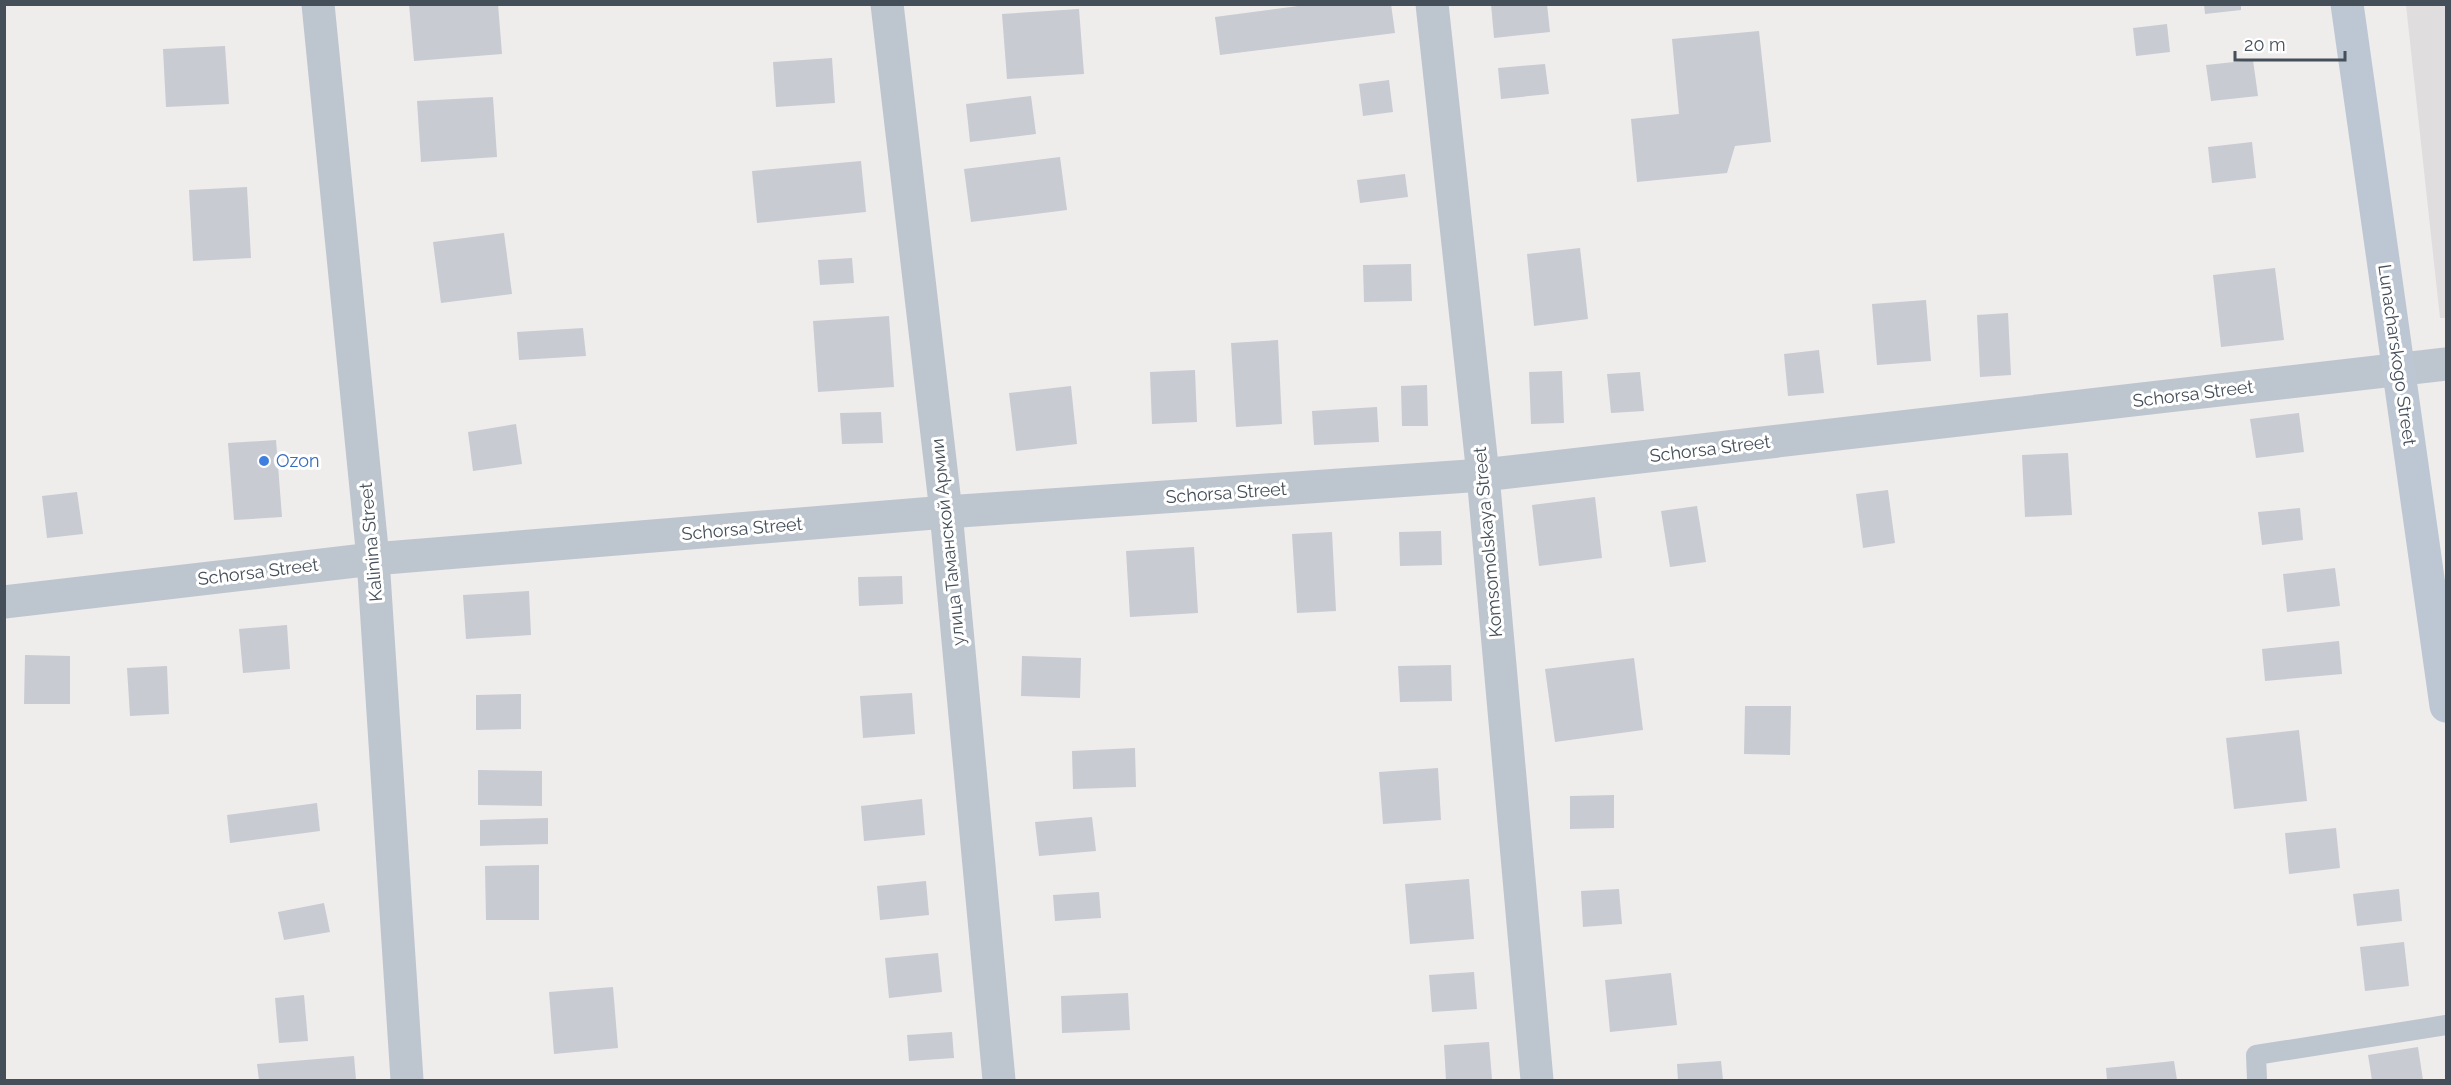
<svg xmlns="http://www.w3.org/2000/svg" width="2451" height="1085" font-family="Raleway,sans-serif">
<rect width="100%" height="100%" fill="#efecec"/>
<path fill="#e0ddde" d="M2406,5H2446V318H2440Z"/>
<g fill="#c8cbd1">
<path d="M409,4H498L502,54L414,61Z"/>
<path d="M1313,4H1391L1395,33L1220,55L1215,17Z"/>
<path d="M1491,4H1547L1550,32L1494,38Z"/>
<path d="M2204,4H2241V10L2205,14Z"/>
<path d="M1079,9L1084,74L1007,79L1002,14Z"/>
<path d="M2167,24L2170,52L2136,56L2133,28Z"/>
<path d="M1759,31L1771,142L1735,146L1727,173L1637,182L1631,119L1679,114L1672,39Z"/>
<path d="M225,46L229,104L166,107L163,49Z"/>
<path d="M832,58L835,103L776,107L773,62Z"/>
<path d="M2253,60L2258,96L2211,101L2206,65Z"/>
<path d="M1545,64L1549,94L1501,99L1498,68Z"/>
<path d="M1389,80L1393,112L1363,116L1359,84Z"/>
<path d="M1031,96L1036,134L970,142L966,104Z"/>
<path d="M493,97L497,157L421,162L417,101Z"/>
<path d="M2252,142L2256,178L2212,183L2208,147Z"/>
<path d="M1060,157L1067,210L971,222L964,169Z"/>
<path d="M861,161L866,212L757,223L752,171Z"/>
<path d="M1405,174L1408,197L1360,203L1357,180Z"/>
<path d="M247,187L251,258L193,261L189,190Z"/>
<path d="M504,233L512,294L441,303L433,242Z"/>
<path d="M1580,248L1588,319L1534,326L1527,254Z"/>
<path d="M852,258L854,283L820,285L818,260Z"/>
<path d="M1411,264L1412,301L1364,302L1363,265Z"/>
<path d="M2275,268L2284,340L2221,347L2213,275Z"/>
<path d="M1926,300L1931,361L1877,365L1872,304Z"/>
<path d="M2008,313L2011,375L1980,377L1977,315Z"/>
<path d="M889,316L894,387L818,392L813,321Z"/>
<path d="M583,328L586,356L519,360L517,332Z"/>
<path d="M1278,340L1282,424L1236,427L1231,343Z"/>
<path d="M1819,350L1824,393L1788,396L1784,354Z"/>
<path d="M1195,370L1197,422L1152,424L1150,372Z"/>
<path d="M1562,371L1564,423L1531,424L1529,372Z"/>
<path d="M1640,372L1644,411L1611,413L1607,374Z"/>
<path d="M1427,385L1428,426H1402L1401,386Z"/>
<path d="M1071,386L1077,444L1016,451L1009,393Z"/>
<path d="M1377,407L1379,442L1314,445L1312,411Z"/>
<path d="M881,412L883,443L842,444L840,413Z"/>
<path d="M2299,413L2304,452L2256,458L2250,419Z"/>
<path d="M516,424L522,464L473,471L468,432Z"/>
<path d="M276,440L282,517L234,520L228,443Z"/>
<path d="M2068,453L2072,515L2025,517L2022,455Z"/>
<path d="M1888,490L1895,543L1863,548L1856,494Z"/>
<path d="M77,492L83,534L47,538L42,496Z"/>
<path d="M1595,497L1602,558L1539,566L1532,505Z"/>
<path d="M1697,506L1706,562L1670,567L1661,511Z"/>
<path d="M2300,508L2303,540L2262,545L2258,512Z"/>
<path d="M1441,531L1442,565L1400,566L1399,532Z"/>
<path d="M1332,532L1336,611L1297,613L1292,534Z"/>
<path d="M1194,547L1198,613L1130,617L1126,551Z"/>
<path d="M2335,568L2340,606L2287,612L2283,574Z"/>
<path d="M902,576L903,604L859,606L858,577Z"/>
<path d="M529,591L531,635L466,639L463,595Z"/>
<path d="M287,625L290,669L243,673L239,629Z"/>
<path d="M2339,641L2342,674L2265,681L2262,649Z"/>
<path d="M25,655L70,656V704H24Z"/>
<path d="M1022,656L1081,658L1080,698L1021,696Z"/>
<path d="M1634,658L1643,730L1555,742L1545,669Z"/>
<path d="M1451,665L1452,701L1400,702L1398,666Z"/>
<path d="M167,666L169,714L130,716L127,668Z"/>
<path d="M912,693L915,734L863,738L860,696Z"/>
<path d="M521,694V729L476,730V695Z"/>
<path d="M1745,706H1791L1790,755L1744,754Z"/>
<path d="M2299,730L2307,801L2234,809L2226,738Z"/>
<path d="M1135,748L1136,787L1073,789L1072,751Z"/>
<path d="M1438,768L1441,820L1383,824L1379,772Z"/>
<path d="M478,770L542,771V806L478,805Z"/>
<path d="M1614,795V828L1570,829V796Z"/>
<path d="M922,799L925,835L864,841L861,806Z"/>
<path d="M317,803L320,831L230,843L227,815Z"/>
<path d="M1092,817L1096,851L1039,856L1035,822Z"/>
<path d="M548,818V844L480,846V820Z"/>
<path d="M2336,828L2340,868L2289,874L2285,833Z"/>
<path d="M539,865V920H486L485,866Z"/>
<path d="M1469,879L1474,939L1410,944L1405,884Z"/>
<path d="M926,881L929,915L880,920L877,886Z"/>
<path d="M1619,889L1622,924L1583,927L1581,891Z"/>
<path d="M2399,889L2402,921L2357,926L2353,894Z"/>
<path d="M1099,892L1101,918L1055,921L1053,895Z"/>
<path d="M324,903L330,932L284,940L278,912Z"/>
<path d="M2404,942L2409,986L2365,991L2360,947Z"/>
<path d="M938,953L942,992L889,998L885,958Z"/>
<path d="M1474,972L1477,1009L1432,1012L1429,975Z"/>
<path d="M1671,973L1677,1025L1610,1032L1605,980Z"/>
<path d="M613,987L618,1048L554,1054L549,992Z"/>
<path d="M1128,993L1130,1030L1062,1033L1061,996Z"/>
<path d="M304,995L308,1041L279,1043L275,998Z"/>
<path d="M952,1032L954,1058L909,1061L907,1035Z"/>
<path d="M1489,1042L1492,1079L1446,1080L1444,1045Z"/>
<path d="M2418,1047L2423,1080H2372L2368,1055Z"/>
<path d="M354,1056L356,1080H259L257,1064Z"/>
<path d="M1721,1061L1723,1080H1678L1677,1064Z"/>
<path d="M2174,1061L2177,1080H2107L2106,1068Z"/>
</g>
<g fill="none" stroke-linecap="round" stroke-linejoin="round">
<path stroke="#bdc6ce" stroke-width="20" d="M2257,1080L2256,1055L2446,1025"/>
<g stroke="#bdc6ce" stroke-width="33">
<path d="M318,4L373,559L407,1080"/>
<path d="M887,4L946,512L999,1080"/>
<path d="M1432,4L1483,475L1537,1080"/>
<path d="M4,602L373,559L946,512L1483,475L2446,364"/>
</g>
<path stroke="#bcc7d3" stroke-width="33" d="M2347,4L2446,706"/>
</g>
<circle fill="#3f7fe0" stroke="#fff" stroke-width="2" cx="264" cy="461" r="6"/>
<g text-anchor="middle" stroke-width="6" stroke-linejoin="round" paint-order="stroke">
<g font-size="18" fill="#454f59" stroke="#fff">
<text transform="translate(2397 355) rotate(82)" y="6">Lunacharskogo Street</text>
<text transform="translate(2193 394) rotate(-7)" y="6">Schorsa Street</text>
<text transform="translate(1710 449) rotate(-7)" y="6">Schorsa Street</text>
<text transform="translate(1226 493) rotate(-4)" y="6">Schorsa Street</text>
<text transform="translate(742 529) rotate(-5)" y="6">Schorsa Street</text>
<text transform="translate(371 542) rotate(-95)" y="6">Kalinina Street</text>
<text transform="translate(948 542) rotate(-96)" y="6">улица Таманской Армии</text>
<text transform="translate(1488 542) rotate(-95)" y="6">Komsomolskaya Street</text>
<text transform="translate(258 572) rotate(-7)" y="6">Schorsa Street</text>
</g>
<g font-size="18" fill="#366cbe" stroke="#fff" text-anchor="start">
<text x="276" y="467">Ozon</text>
</g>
</g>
<rect width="2451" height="1085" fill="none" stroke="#454f59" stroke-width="12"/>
<path d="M2235 51v9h110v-9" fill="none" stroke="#454f59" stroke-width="3"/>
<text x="2244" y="51" font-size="18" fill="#454f59" stroke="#ffffff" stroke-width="4.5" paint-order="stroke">20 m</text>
</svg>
